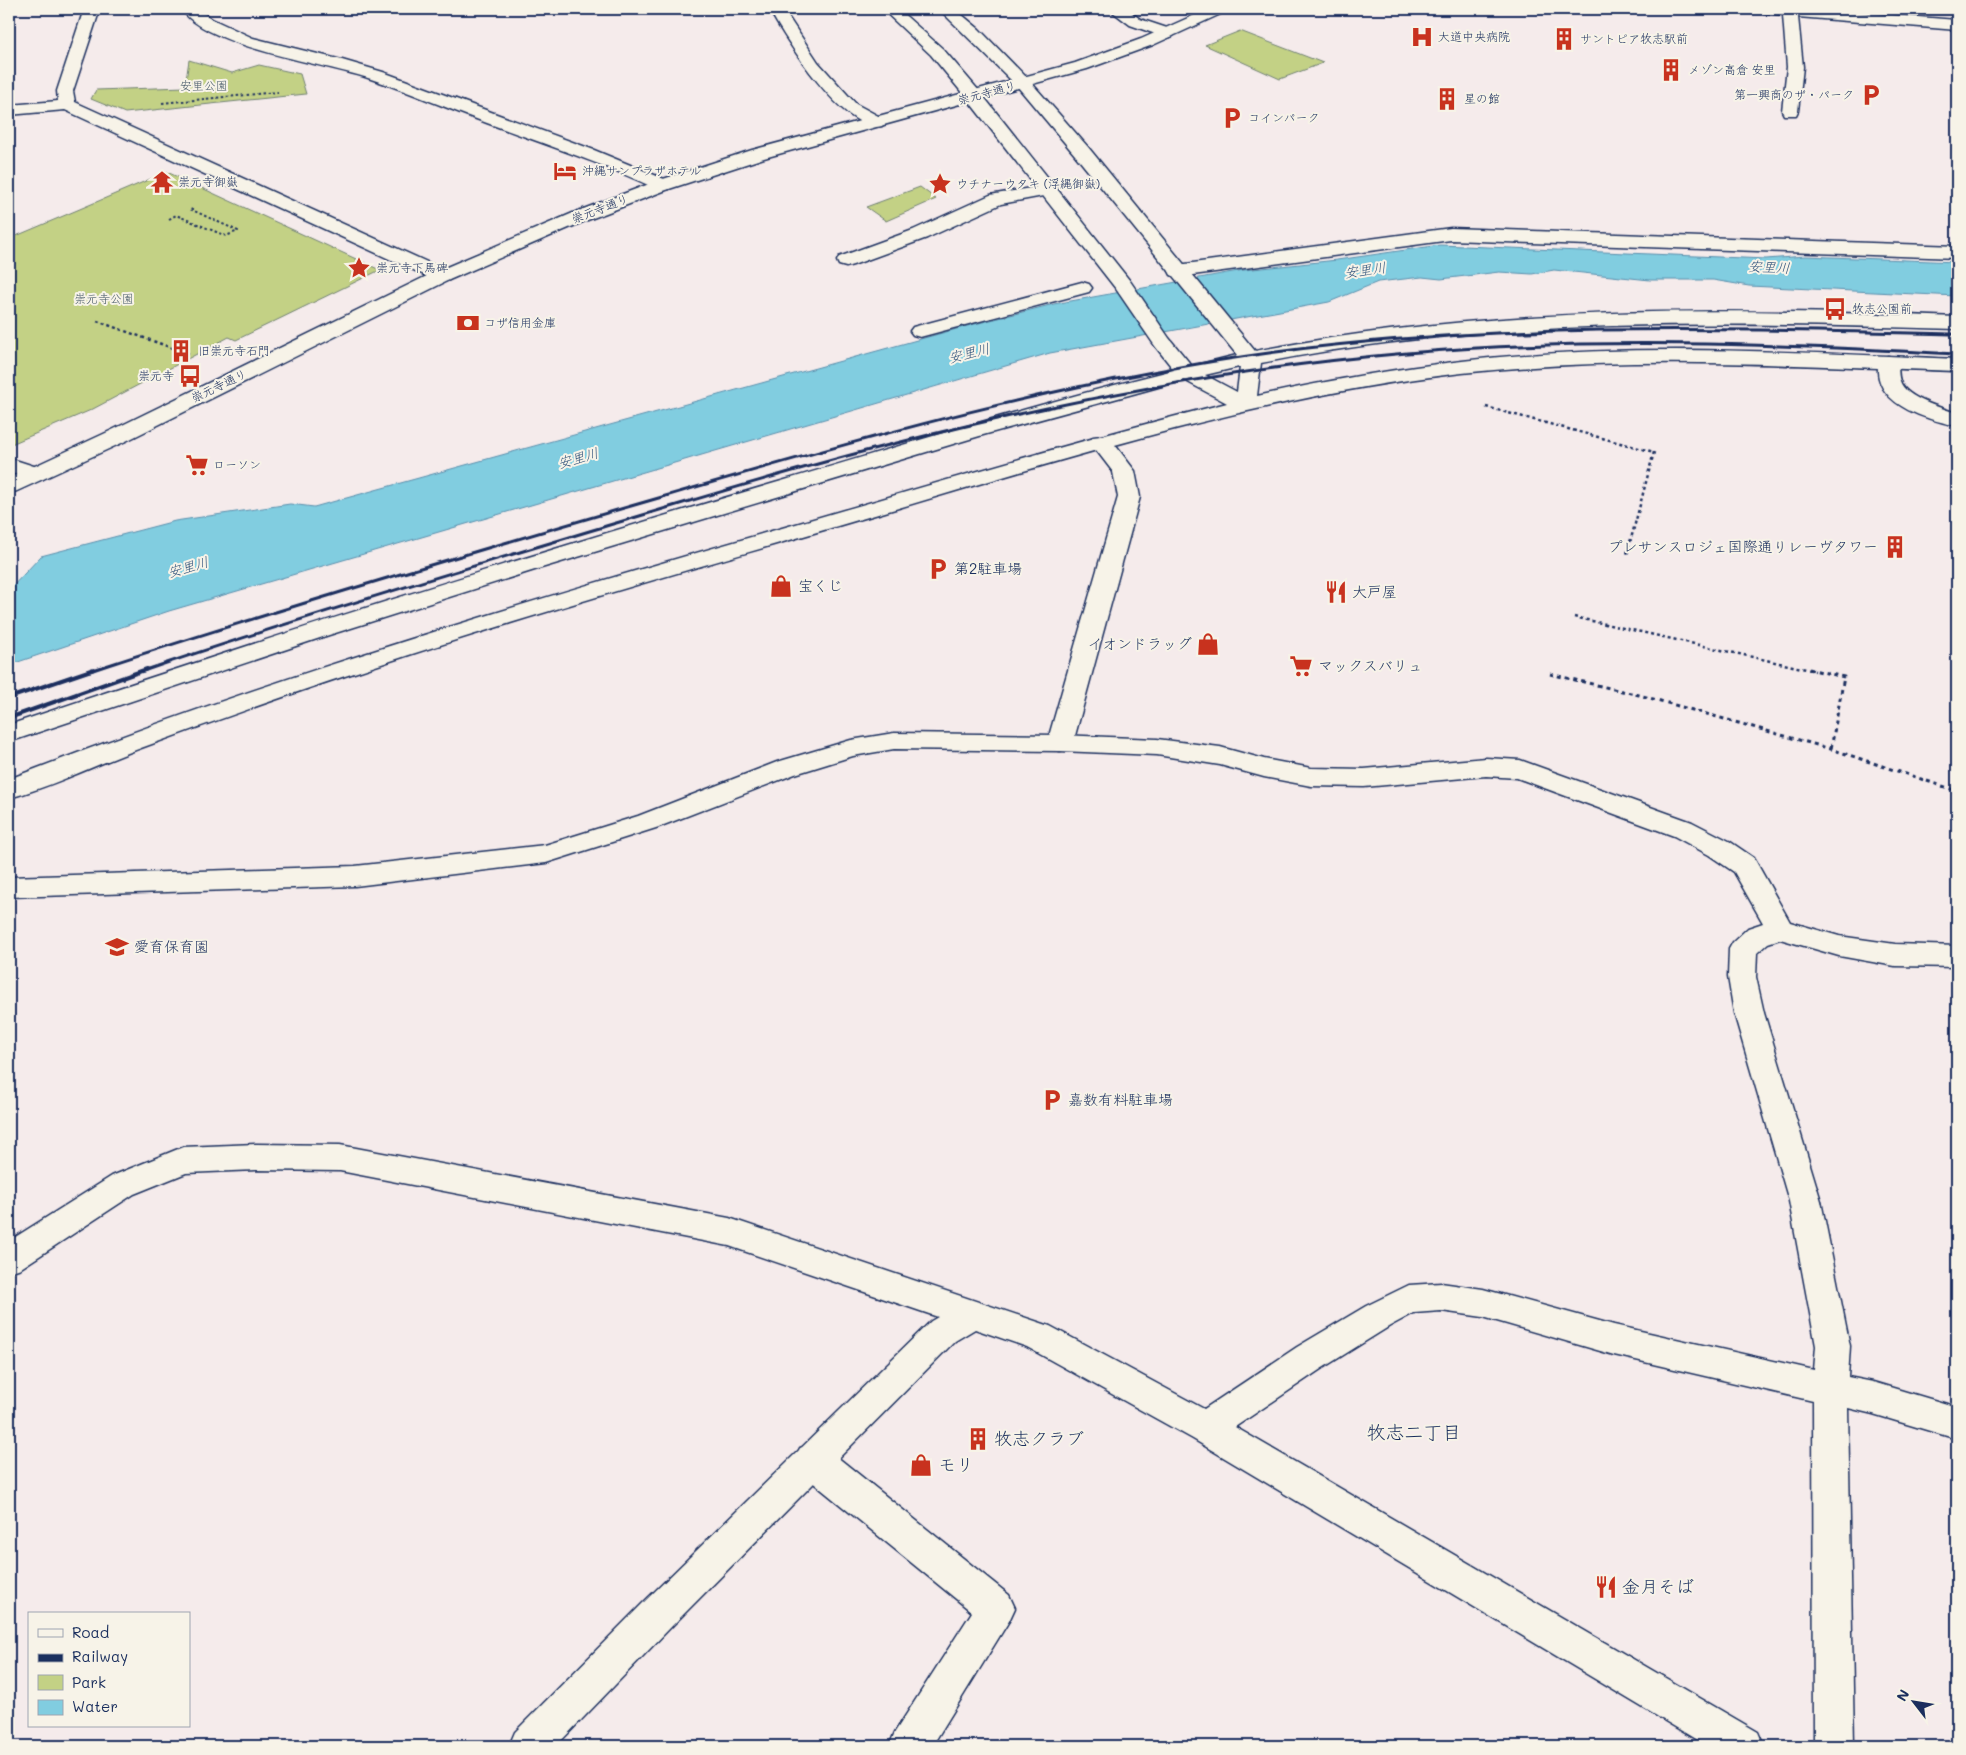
<svg xmlns="http://www.w3.org/2000/svg" width="1966" height="1755" font-family="Mali,'Klee One',sans-serif">
<rect width="100%" height="100%" fill="#f5ebeb"/>
<filter id="ink" filterUnits="userSpaceOnUse"><feTurbulence type="fractalNoise" baseFrequency=".02" numOctaves="2"/><feDisplacementMap in="SourceGraphic" scale="10" xChannelSelector="R" yChannelSelector="G"/><feConvolveMatrix kernelMatrix="1 2 1 2 8 2 1 2 1" color-interpolation-filters="sRGB"/></filter>
<g filter="url(#ink)">
<g fill="#c3d185" stroke="#6f8072">
<path d="M1240,31L1323,63L1280,79L1205,45Z"/>
<path d="M189,60L232,73L259,65L300,74L306,94L125,113L91,99L96,90L185,87Z"/>
<path d="M167,172L380,270L236,340L229,337L91,410L9,445V239Z"/>
<path d="M920,187L936,199L886,221L866,207Z"/>
</g>
<path fill="#81cde0" stroke="#588eac" d="M1440,245L1766,259L1805,256L1957,262V296L1749,286L1713,280H1650L1554,270L1532,274L1499,272L1441,279L1422,277L1378,282L1329,302L1050,353L169,611L9,665V590L41,556L175,521L290,504L314,507L971,325L1054,304L1244,270L1337,260Z"/>
<g fill="none" stroke-linecap="round" stroke-linejoin="round">
<defs>
<g id="service">
<path d="M1082,282L1089,284L1092,288L1089,292L920,337L913,335L910,331L913,327Z"/>
<path d="M1101,436L1109,437L1135,471L1140,497L1073,743L1069,749L1060,751L1051,749L1047,743L1118,497L1113,472L1090,442L1093,437Z"/>
<path d="M813,1444L826,1448L1009,1595L1015,1608L1009,1621L932,1746H889L895,1732L972,1612L800,1472L795,1460L800,1448Z"/>
</g>
<g id="minor">
<path d="M181,9H198L212,19L253,38L342,60L383,72L594,150L669,181L672,185L669,189L663,190L657,189C602,163 544,144 487,123C448,109 410,92 371,79C325,63 208,48 181,9Z"/>
<path d="M769,9H783L818,62L856,104L882,118L884,122L882,126C845,135 784,37 769,9Z"/>
<path d="M1109,9H1127L1140,19L1173,30L1175,33L1173,36L1167,38L1130,25Z"/>
<path d="M1753,9H1814L1957,20V30L1798,17L1803,67L1798,111L1796,115H1784L1782,111L1787,67L1783,15L1756,12Z"/>
<path d="M1048,185L1054,186L1057,190L1054,194L1001,204L927,238L853,265L846,267L839,265L837,261L839,257L913,230L990,195Z"/>
<path d="M1451,228L1957,246V258L1451,240L1178,277L1171,275L1169,271L1171,267L1178,265Z"/>
<path d="M1888,356L1895,358C1900,365 1897,373 1900,381C1905,398 1941,408 1957,413V426C1930,420 1880,407 1878,372C1878,367 1877,363 1881,358Z"/>
<path d="M9,458L43,469L46,474L43,479L35,481L9,472Z"/>
<path d="M894,733L1060,735L1157,739L1220,747L1264,759L1311,768L1364,769L1486,758L1520,760L1692,822L1729,841L1754,858L1790,922L1839,936L1895,944L1957,946V967L1895,966L1839,956L1780,939L1768,943L1757,953L1756,977L1764,1013L1821,1201L1850,1346L1848,1377L1873,1382L1957,1407V1439L1873,1414L1848,1408L1854,1746H1814L1813,1401L1614,1355L1483,1317L1441,1311L1414,1313L1390,1326L1321,1369L1235,1427L1758,1732L1764,1746H1707L1193,1439L1027,1347L975,1329L955,1341L672,1626L556,1746H509L515,1732L646,1600L931,1321L938,1317L729,1246L340,1171L256,1170L186,1173L134,1194L21,1268L9,1272V1241L112,1176L183,1147L256,1144L340,1145L729,1218L1050,1326L1204,1409L1297,1347L1366,1306L1409,1285L1441,1283L1483,1289L1614,1325L1814,1370L1816,1346L1789,1201L1734,1013L1728,977L1729,949L1733,942L1748,928L1763,923L1734,872L1709,855L1674,836L1517,778L1486,776L1364,787L1311,786L1264,777L1220,765L1157,755L1060,751L894,749L853,756L795,774L656,828L546,863L355,886L9,897V877L355,866L545,845L638,816L777,762L851,740Z"/>
</g>
<g id="tertiary">
<path d="M84,9H100L73,91L75,102L449,272L452,276L449,280L442,282L435,280L65,110L9,115V105L58,101L57,91Z"/>
<path d="M1023,78L1029,80L1088,147L1255,351C1487,306 1723,307 1957,317V329C1723,322 1492,317 1261,363L1257,396C1325,381 1393,369 1462,361C1626,342 1793,352 1957,359V371C1793,365 1627,355 1462,373C1271,395 1087,452 902,507C738,556 572,602 409,655C319,684 230,715 141,748C97,764 54,786 9,798V779C264,680 525,602 789,526C934,484 1079,440 1227,403L1184,380L983,435L538,569L329,635L9,742V725C266,638 525,556 785,480C914,442 1043,402 1174,370L1155,346L1116,289L968,100L966,96L968,92H980L1130,281L1169,338L1192,366L1237,355L1075,155L1017,86L1015,83L1017,80ZM1240,367L1237,392L1205,375L1239,367Z"/>
</g>
<g id="secondary">
<path d="M882,9H898L943,49L980,92L982,96L980,100H968L931,55Z"/>
<path d="M939,9H955L979,29L1029,80L1031,83L1029,86H1017Z"/>
</g>
<path id="primary" d="M1208,9H1228L1225,12L1153,45L1087,69L764,158L669,189L585,221L449,280L126,441L17,491L9,493V478L110,431L435,272L573,213L657,181L752,150L1075,63L1141,39Z"/>
</defs>
<use href="#service" stroke="#1b2f5e" stroke-width="3"/>
<use href="#minor" stroke="#1b2f5e" stroke-width="3"/>
<use href="#tertiary" stroke="#1b2f5e" stroke-width="3"/>
<use href="#secondary" stroke="#1b2f5e" stroke-width="3"/>
<use href="#primary" stroke="#1b2f5e" stroke-width="3"/>
<g stroke="#1b2f5e" stroke-width="2" stroke-dasharray="2.5 2.5" stroke-linecap="butt">
<path d="M162,103L278,92"/>
<path d="M169,219L176,215L226,236L238,231L190,209"/>
</g>
<g stroke="#1b2f5e" stroke-width="2.5" stroke-dasharray="3 3" stroke-linecap="butt">
<path d="M97,321L189,354"/>
<path d="M1486,407L1654,452L1627,554"/>
<path d="M1574,617L1815,671"/>
</g>
<g stroke="#1b2f5e" stroke-width="3" stroke-dasharray="4 4" stroke-linecap="butt">
<path d="M1809,669L1844,677L1831,749"/>
<path d="M1550,674L1639,695L1831,749L1957,791"/>
</g>
<use href="#service" fill="#f7f3e8" fill-rule="evenodd"/>
<use href="#minor" fill="#f7f3e8" fill-rule="evenodd"/>
<use href="#tertiary" fill="#f7f3e8" fill-rule="evenodd"/>
<use href="#secondary" fill="#f7f3e8" fill-rule="evenodd"/>
<use href="#primary" fill="#f7f3e8" fill-rule="evenodd"/>
<g stroke="#1b2f5e" stroke-width="3">
<path d="M90,671C282,608 475,551 669,495C870,436 1068,380 1276,352C1502,322 1730,329 1957,334"/>
<path d="M143,671C296,619 451,573 606,526C701,498 796,468 893,444C1061,401 1234,368 1407,353C1590,337 1774,344 1957,354"/>
</g>
<g stroke="#1b2f5e" stroke-width="4">
<path d="M9,698L94,669"/>
<path d="M9,718L147,669"/>
</g>
</g>
</g>
<defs>
<symbol id="hospital-bare" viewBox="-9 -9 18 18"><path d="M-5-5h3v3.5h4V-5h3V5h-3V1.5h-4V5h-3Z" fill="#c8321e" stroke="#f7f3e8" stroke-width="2.5" paint-order="stroke"/></symbol>
<symbol id="building-bare" viewBox="-9 -9 18 18"><path d="M-4-6H4V6H1V3H-1V6H-4ZM-2.5-4.3h1.7v1.8h-1.7ZM.8-4.3h1.7v1.8H.8ZM-2.5-1h1.7V.8h-1.7ZM.8-1h1.7V.8H.8Z" fill="#c8321e" stroke="#f7f3e8" stroke-width="2.5" paint-order="stroke"/></symbol>
<symbol id="parking-bare" viewBox="-9 -9 18 18"><path d="M-3.5-5.5H1a3.5 3.5 0 0 1 0 7H-1V5.5H-3.5ZM-1-3.4V-.6H.8a1.4 1.4 0 0 0 0-2.8Z" fill="#c8321e" stroke="#f7f3e8" stroke-width="2.5" paint-order="stroke"/></symbol>
<symbol id="hotel-bare" viewBox="-9 -9 18 18"><path d="M-6-4.5h1.5V1H6V5H4.5V3h-9V5H-6ZM-4 0a1.8 1.8 0 1 1 3.6 0ZM.5 0V-2.5h3Q6-2.5 6 0Z" fill="#c8321e" stroke="#f7f3e8" stroke-width="2.5" paint-order="stroke"/></symbol>
<symbol id="temple-bare" viewBox="-9 -9 18 18"><path d="M0-6L5-2H3V0L6.5 2.5H4V6H1.5V3h-3V6H-4V2.5H-6.5L-3 0V-2H-5Z" fill="#c8321e" stroke="#f7f3e8" stroke-width="2.5" paint-order="stroke"/></symbol>
<symbol id="sight-bare" viewBox="-9 -9 18 18"><path d="M0-6L1.8-2.2L6-1.7L2.9 1.2L3.7 5.4L0 3.3L-3.7 5.4L-2.9 1.2L-6-1.7L-1.8-2.2Z" fill="#c8321e" stroke="#f7f3e8" stroke-width="2.5" paint-order="stroke"/></symbol>
<symbol id="bus-bare" viewBox="-9 -9 18 18"><path d="M-5-6H5V4H4V6H2V4H-2V6H-4V4H-5ZM-3.5-4V0h7V-4ZM-3.5 1.2v1.5H-2V1.2ZM2 1.2v1.5H3.5V1.2Z" fill="#c8321e" stroke="#f7f3e8" stroke-width="2.5" paint-order="stroke"/></symbol>
<symbol id="bank-bare" viewBox="-9 -9 18 18"><path d="M-6-4H6V4H-6ZM0-2.3a2.3 2.3 0 1 0 0 4.6a2.3 2.3 0 1 0 0-4.6Z" fill="#c8321e" stroke="#f7f3e8" stroke-width="2.5" paint-order="stroke"/></symbol>
<symbol id="supermarket-bare" viewBox="-9 -9 18 18"><path d="M-6-5.5h2.5l.6 2H6L4.5 2H-2.5L-4.4-4H-6ZM-1.5 3.2a1.3 1.3 0 1 0 .1 0ZM3 3.2a1.3 1.3 0 1 0 .1 0Z" fill="#c8321e" stroke="#f7f3e8" stroke-width="2.5" paint-order="stroke"/></symbol>
<symbol id="shop-bare" viewBox="-9 -9 18 18"><path d="M-5-2.5h2.3a2.7 3.5 0 0 1 5.4 0H5L5.5 6h-11ZM-1.5-2.5h3a1.5 2.3 0 0 0-3 0Z" fill="#c8321e" stroke="#f7f3e8" stroke-width="2.5" paint-order="stroke"/></symbol>
<symbol id="restaurant-bare" viewBox="-9 -9 18 18"><path d="M-5-6h1v4h1v-4h1v4h1v-4h1v5L-1.5 .5V6h-2V.5L-5-1ZM5-6V6H3V1.5H1.5Q1.5-4 5-6Z" fill="#c8321e" stroke="#f7f3e8" stroke-width="2.5" paint-order="stroke"/></symbol>
<symbol id="school-bare" viewBox="-9 -9 18 18"><path d="M0-5L7-2L0 1L-7-2ZM-4 1L0 2.5L4 1V4Q0 6-4 4Z" fill="#c8321e" stroke="#f7f3e8" stroke-width="2.5" paint-order="stroke"/></symbol>
</defs>
<g fill-rule="evenodd">
<use href="#hospital-bare" x="1406" y="21" width="32" height="32"/>
<use href="#building-bare" x="1548" y="23" width="32" height="32"/>
<use href="#building-bare" x="1655" y="54" width="32" height="32"/>
<use href="#parking-bare" x="1855" y="79" width="32" height="32"/>
<use href="#building-bare" x="1431" y="83" width="32" height="32"/>
<use href="#parking-bare" x="1216" y="102" width="32" height="32"/>
<use href="#hotel-bare" x="549" y="155" width="32" height="32"/>
<use href="#temple-bare" x="146" y="166" width="32" height="32"/>
<use href="#sight-bare" x="924" y="168" width="32" height="32"/>
<use href="#sight-bare" x="343" y="252" width="32" height="32"/>
<use href="#bus-bare" x="1819" y="293" width="32" height="32"/>
<use href="#bank-bare" x="452" y="307" width="32" height="32"/>
<use href="#building-bare" x="165" y="335" width="32" height="32"/>
<use href="#bus-bare" x="174" y="360" width="32" height="32"/>
<use href="#supermarket-bare" x="181" y="449" width="32" height="32"/>
<use href="#building-bare" x="1879" y="531" width="32" height="32"/>
<use href="#parking-bare" x="922" y="553" width="32" height="32"/>
<use href="#shop-bare" x="765" y="570" width="32" height="32"/>
<use href="#restaurant-bare" x="1320" y="576" width="32" height="32"/>
<use href="#shop-bare" x="1192" y="628" width="32" height="32"/>
<use href="#supermarket-bare" x="1285" y="650" width="32" height="32"/>
<use href="#school-bare" x="101" y="931" width="32" height="32"/>
<use href="#parking-bare" x="1036" y="1084" width="32" height="32"/>
<use href="#building-bare" x="962" y="1423" width="32" height="32"/>
<use href="#shop-bare" x="905" y="1449" width="32" height="32"/>
<use href="#restaurant-bare" x="1590" y="1571" width="32" height="32"/>
</g>
<g text-anchor="middle" stroke-width="4" stroke-linejoin="round" paint-order="stroke">
<g font-size="12" fill="#1b2f5e" stroke="#f7f3e8" text-anchor="start">
<text x="1438" y="41">大道中央病院</text>
<text x="1580" y="43">サントピア牧志駅前</text>
<text x="1688" y="74">メゾン高倉 安里</text>
<text x="1854" y="99" text-anchor="end">第一興商のザ・パーク</text>
<text x="1464" y="103">星の館</text>
<text x="1248" y="122">コインパーク</text>
<text x="582" y="175">沖縄サンプラザホテル</text>
<text x="178" y="186">崇元寺御嶽</text>
<text x="956" y="188">ウチナーウタキ (浮縄御嶽)</text>
<text x="376" y="272">崇元寺下馬碑</text>
<text x="1852" y="313">牧志公園前</text>
<text x="484" y="327">コザ信用金庫</text>
<text x="198" y="355">旧崇元寺石門</text>
<text x="174" y="380" text-anchor="end">崇元寺</text>
<text x="213" y="469">ローソン</text>
</g>
<g font-size="12" fill="#455868" stroke="#f7f3e8">
<text x="204" y="90">安里公園</text>
<text x="104" y="303">崇元寺公園</text>
</g>
<g font-size="12" fill="#1b2f5e" stroke="#f7f3e8">
<text transform="translate(987 93) rotate(-15)" y="4">崇元寺通り</text>
<text transform="translate(600 209) rotate(-21)" y="4">崇元寺通り</text>
<text transform="translate(219 386) rotate(-26)" y="4">崇元寺通り</text>
</g>
<g font-size="14" font-style="italic" fill="#34567e" stroke="#f7f3e8">
<text transform="translate(1769 267) rotate(3)" y="5">安里川</text>
<text transform="translate(1365 270) rotate(-8)" y="5">安里川</text>
<text transform="translate(969 353) rotate(-14)" y="5">安里川</text>
<text transform="translate(578 458) rotate(-16)" y="5">安里川</text>
<text transform="translate(188 567) rotate(-16)" y="5">安里川</text>
</g>
<g font-size="15" fill="#1b2f5e" stroke="#f7f3e8" text-anchor="start">
<text x="1878" y="552" text-anchor="end">プレサンスロジェ国際通りレーヴタワー</text>
<text x="954" y="574">第2駐車場</text>
<text x="798" y="591">宝くじ</text>
<text x="1352" y="597">大戸屋</text>
<text x="1192" y="649" text-anchor="end">イオンドラッグ</text>
<text x="1318" y="671">マックスバリュ</text>
<text x="134" y="952">愛育保育園</text>
<text x="1068" y="1105">嘉数有料駐車場</text>
</g>
<g font-size="18" fill="#1b2f5e" stroke="#f7f3e8" text-anchor="start">
<text x="994" y="1445">牧志クラブ</text>
<text x="938" y="1471">モリ</text>
<text x="1622" y="1593">金月そば</text>
</g>
<g font-size="19" fill="#1b2f5e" stroke="#f7f3e8">
<text x="1414" y="1439">牧志二丁目</text>
</g>
</g>
<rect width="1966" height="1755" fill="none" stroke="#f7f3e8" stroke-width="30"/>
<rect x="15" y="15" width="1936" height="1725" fill="none" stroke="#1b2f5e" stroke-width="2" filter="url(#ink)"/>
<rect x="28" y="1612" width="162" height="115" fill="#f7f3e8" stroke="#9fa5b1"/>
<rect x="38" y="1629" width="25" height="8" fill="#f7f3e8" stroke="#9fa5b1"/>
<text x="72" y="1638" font-size="15" fill="#1b2f5e">Road</text>
<rect x="38" y="1654" width="25" height="8" fill="#1b2f5e" stroke="#9fa5b1"/>
<text x="72" y="1662" font-size="15" fill="#1b2f5e">Railway</text>
<rect x="38" y="1675" width="25" height="15" fill="#c3d185" stroke="#9fa5b1"/>
<text x="72" y="1688" font-size="15" fill="#1b2f5e">Park</text>
<rect x="38" y="1700" width="25" height="15" fill="#81cde0" stroke="#9fa5b1"/>
<text x="72" y="1712" font-size="15" fill="#1b2f5e">Water</text>
<g transform="translate(1914 1702) rotate(301)" stroke="#f7f3e8" stroke-width="4" paint-order="stroke">
<path d="M0-4L9 19L0 12L-9 19Z" fill="#1b2f5e"/>
<text y="-8" font-size="14" font-weight="bold" text-anchor="middle" fill="#1b2f5e">N</text>
</g>
</svg>
